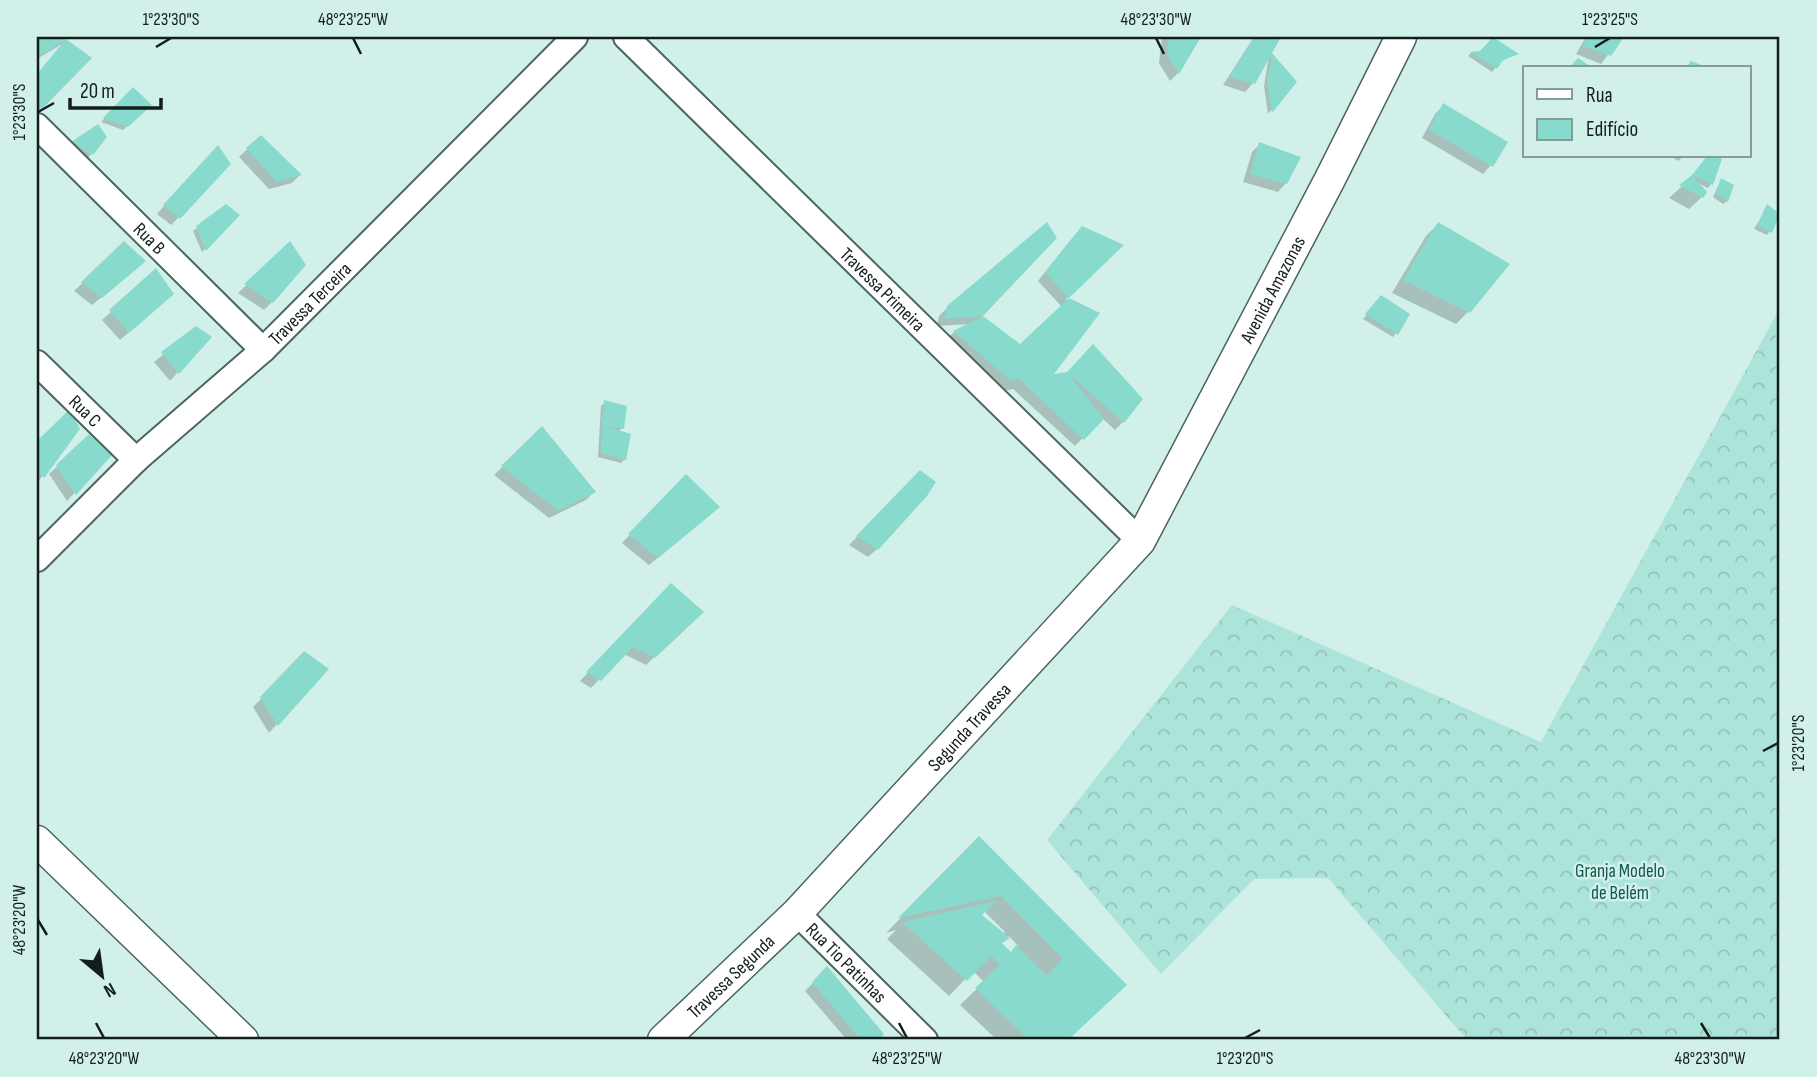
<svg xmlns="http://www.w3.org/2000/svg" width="1817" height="1077" font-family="'Sofia Sans Condensed',sans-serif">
<defs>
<pattern id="forest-crowns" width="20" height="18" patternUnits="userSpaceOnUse" patternTransform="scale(1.75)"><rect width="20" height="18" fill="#ace4da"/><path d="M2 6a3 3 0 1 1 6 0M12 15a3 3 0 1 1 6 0" fill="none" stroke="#93c3ba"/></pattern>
</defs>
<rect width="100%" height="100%" fill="#d2f0ea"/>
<path fill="url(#forest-crowns)" d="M1780,308V1040H1467L1328,878L1254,879L1161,974L1047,840L1232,605L1541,742Z"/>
<g fill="#0003" fill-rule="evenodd">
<path d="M37,37H62L90,59L37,112V75L64,43L37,59Z"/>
<path d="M1162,37H1199L1178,73L1170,81L1159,63Z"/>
<path d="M1254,37H1279L1270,53L1295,82L1268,114L1264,86L1269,55L1253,83L1245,92L1223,85Z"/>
<path d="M1586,37H1621L1601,64L1576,54Z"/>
<path d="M1480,52L1516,54L1500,62L1492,72L1468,56L1471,53Z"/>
<path d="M133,89L150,105L123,130L101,122Z"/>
<path d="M1443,106L1491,165L1483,174L1422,138L1435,114Z"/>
<path d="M97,126L91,154L88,158L69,146Z"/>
<path d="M260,137L300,175L292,183L269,189L239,157Z"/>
<path d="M1260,144L1286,183L1278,192L1243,182L1252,152Z"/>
<path d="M210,155L179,217L171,225L157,214Z"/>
<path d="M1671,156H1684L1678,161Z"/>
<path d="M1709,156H1714L1720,160L1711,184L1708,188L1696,182L1702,197L1689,209L1669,198L1691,178Z"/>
<path d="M1721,180L1727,201L1723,204L1713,197Z"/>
<path d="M1768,206L1780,216L1767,235L1754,229Z"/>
<path d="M238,215L202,252L193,231L197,228Z"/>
<path d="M1438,224L1468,312L1456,324L1392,293L1426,236Z"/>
<path d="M1074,236L1121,246L1066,299L1097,313L1049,377L1067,374L1093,347L1123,422L1115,430L1102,418L1075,446L1013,389L997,392L942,344L954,332L970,324L937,326L939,316L948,307L1054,238L981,317L1020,346L1062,307L1038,281Z"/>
<path d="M290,243L272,302L264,310L238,293Z"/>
<path d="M124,244L136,269L92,305L74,291Z"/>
<path d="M156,271L164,302L120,340L102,320Z"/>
<path d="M1378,301L1396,333L1393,337L1363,319Z"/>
<path d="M196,328L209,337L170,381L154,362Z"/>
<path d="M605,402L622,428L618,432L625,459L621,463L598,457L601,406Z"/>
<path d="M69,412L78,429L37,483V443Z"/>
<path d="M542,429L594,492L586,500L549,518L494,475Z"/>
<path d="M89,436L109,455L67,501L49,474Z"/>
<path d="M920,472L877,549L868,557L849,545Z"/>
<path d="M686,476L710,515L649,565L622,543Z"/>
<path d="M671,585L701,612L646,665L624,654L591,688L580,681Z"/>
<path d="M305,653L326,669L269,733L253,707Z"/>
<path d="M979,838L1108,1001L1067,1040H997L960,1005L984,982L973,971L949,996L887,939L896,930L886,933ZM984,911L1005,932L1003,934L980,915ZM1009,936L1018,946L1010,954L1001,944Z"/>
<path d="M827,969L882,1034L876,1040H847L805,991Z"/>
</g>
<g fill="#88dacc">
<path d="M37,37H63L66,39L37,58Z"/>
<path d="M1169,37H1201L1179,74L1167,54Z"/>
<path d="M1255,37H1281L1255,84L1229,77Z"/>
<path d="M1493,37L1519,54L1503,60L1497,69L1470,52L1480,51Z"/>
<path d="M1588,37H1624L1611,56L1582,46Z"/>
<path d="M66,39L92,58L43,108L37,103V74Z"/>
<path d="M1272,53L1297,82L1272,113L1267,82Z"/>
<path d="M1578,58L1593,68H1569Z"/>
<path d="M1691,61L1709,68H1686Z"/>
<path d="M133,87L152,105L128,127L103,118Z"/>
<path d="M1443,103L1508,142L1493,167L1429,130Z"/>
<path d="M98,124L107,137L93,155L71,142Z"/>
<path d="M261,135L302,175L277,182L246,148Z"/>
<path d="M1259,142L1301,157L1287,184L1250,174Z"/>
<path d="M218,145L231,164L180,219L163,205Z"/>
<path d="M1707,156H1717L1722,159L1713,185L1692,175L1707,192L1703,198L1679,185L1692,175Z"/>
<path d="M1721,178L1734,185L1728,202L1716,193Z"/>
<path d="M226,204L240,215L206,251L196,226Z"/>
<path d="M1767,204L1780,214L1772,233L1757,225Z"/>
<path d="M1047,222L1057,238L983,316L944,319L947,306Z"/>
<path d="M1438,222L1510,264L1470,313L1403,280Z"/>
<path d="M1082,226L1124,245L1069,298L1045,272Z"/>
<path d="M124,241L146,261L102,298L81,282Z"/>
<path d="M290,241L306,265L273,303L244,284Z"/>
<path d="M156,268L174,294L129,333L109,310Z"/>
<path d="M1381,295L1410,314L1398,335L1365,314Z"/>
<path d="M1069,298L1100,313L1054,374L1067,372L1093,344L1143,399L1124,423L1067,372L1104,419L1084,440L1019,379L1010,380L953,331L983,316L1020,344Z"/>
<path d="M196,326L212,337L179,374L161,352Z"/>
<path d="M604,400L627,406L624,429L602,425Z"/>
<path d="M70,409L80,429L44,478L37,470V441Z"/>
<path d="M602,425L631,434L626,460L601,453Z"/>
<path d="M542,426L596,492L558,511L501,466Z"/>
<path d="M89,434L112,455L76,495L56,465Z"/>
<path d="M920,470L936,482L927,496L878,550L856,536Z"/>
<path d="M686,474L720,507L658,558L628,534Z"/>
<path d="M671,583L704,612L655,658L633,647L601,681L586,672Z"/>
<path d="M304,651L329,669L278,726L260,697Z"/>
<path d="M979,836L1127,985L1068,1040H1029L975,988L1000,965L991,956L967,981L902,922L996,901L982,915L1010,938L1002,943L1011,952L1016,945L1047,976L1063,959L1001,896L898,918Z"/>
<path d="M827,966L884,1034L879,1040H861L812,982Z"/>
</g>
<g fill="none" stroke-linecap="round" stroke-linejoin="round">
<defs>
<g id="minor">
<path id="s1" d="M626,37L1140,541"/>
<path id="s2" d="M37,126L263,350"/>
<path id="s3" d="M37,363L136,460"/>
<path id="s4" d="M37,559L136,460L263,350L575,37"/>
<path id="s5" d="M797,913L925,1040"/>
</g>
<g id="tertiary">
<path d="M37,841L243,1040"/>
<path id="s6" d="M663,1040L797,913L1140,541L1330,179L1401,37"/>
</g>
</defs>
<use href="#minor" stroke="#4b6560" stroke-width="28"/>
<use href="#tertiary" stroke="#4b6560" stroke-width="33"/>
<use href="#minor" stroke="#fff" stroke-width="24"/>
<use href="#tertiary" stroke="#fff" stroke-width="30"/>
</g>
<path fill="none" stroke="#131e1c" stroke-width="2.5" d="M353,38L361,54M1156,38L1164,54M156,47L171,38M1595,47L1610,38M38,112L54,103M1763,751L1778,743M38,920L47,935M96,1023L104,1038M899,1023L907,1038M1701,1023L1710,1038M1245,1038L1260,1030"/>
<g text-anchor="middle" stroke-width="5" stroke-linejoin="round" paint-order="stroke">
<g font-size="19" fill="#131e1c" stroke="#d2f0ea">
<text dy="7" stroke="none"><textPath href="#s2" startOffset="159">Rua B</textPath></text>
<text dy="7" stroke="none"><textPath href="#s1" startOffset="360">Travessa Primeira</textPath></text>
<text dy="7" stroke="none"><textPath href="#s6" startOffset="975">Avenida Amazonas</textPath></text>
<text dy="7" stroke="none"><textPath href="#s4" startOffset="374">Travessa Terceira</textPath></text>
<text dy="7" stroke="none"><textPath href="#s3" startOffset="68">Rua C</textPath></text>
<text dy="7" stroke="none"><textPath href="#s6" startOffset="438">Segunda Travessa</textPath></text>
<text dy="7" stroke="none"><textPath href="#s5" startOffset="70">Rua Tio Patinhas</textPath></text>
<text dy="7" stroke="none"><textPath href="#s6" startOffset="93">Travessa Segunda</textPath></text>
</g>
<g font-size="19" fill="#12584e" stroke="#d2f0ea">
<text x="1620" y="877">Granja Modelo<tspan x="1620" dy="22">de Belém</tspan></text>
</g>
</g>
<rect width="1817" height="1077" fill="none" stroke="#d2f0ea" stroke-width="77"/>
<rect x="1523" y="66" width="228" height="91" fill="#d2f0ea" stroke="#869c98" stroke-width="2"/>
<rect x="1537" y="89" width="35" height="10" fill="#ffffff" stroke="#869c98" stroke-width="2"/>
<text x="1586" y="102" font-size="21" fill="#131e1c">Rua</text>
<rect x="1537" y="119" width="35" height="21" fill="#88dacc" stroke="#869c98" stroke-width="2"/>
<text x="1586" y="136" font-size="21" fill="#131e1c">Edifício</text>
<g transform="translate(102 976) rotate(151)" stroke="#d2f0ea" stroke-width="5" paint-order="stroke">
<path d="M0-5L12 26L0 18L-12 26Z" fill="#131e1c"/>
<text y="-10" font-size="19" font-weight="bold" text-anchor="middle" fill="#131e1c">N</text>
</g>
<path d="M70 98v10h91v-10" fill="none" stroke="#131e1c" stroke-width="3.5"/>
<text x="80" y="98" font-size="21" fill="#131e1c" stroke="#d2f0ea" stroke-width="5" paint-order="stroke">20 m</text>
<rect x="38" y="38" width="1740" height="1000" fill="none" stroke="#131e1c" stroke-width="2.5"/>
<g font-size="18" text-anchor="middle" fill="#131e1c">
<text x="171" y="25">1°23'30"S</text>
<text x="353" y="25">48°23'25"W</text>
<text x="1156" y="25">48°23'30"W</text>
<text x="1610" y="25">1°23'25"S</text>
<text transform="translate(19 112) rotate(-90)" y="6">1°23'30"S</text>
<text transform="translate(1798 743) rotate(-90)" y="6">1°23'20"S</text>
<text transform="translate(19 920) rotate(-90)" y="6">48°23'20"W</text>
<text x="104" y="1064">48°23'20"W</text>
<text x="907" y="1064">48°23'25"W</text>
<text x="1245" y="1064">1°23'20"S</text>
<text x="1710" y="1064">48°23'30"W</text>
</g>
</svg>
